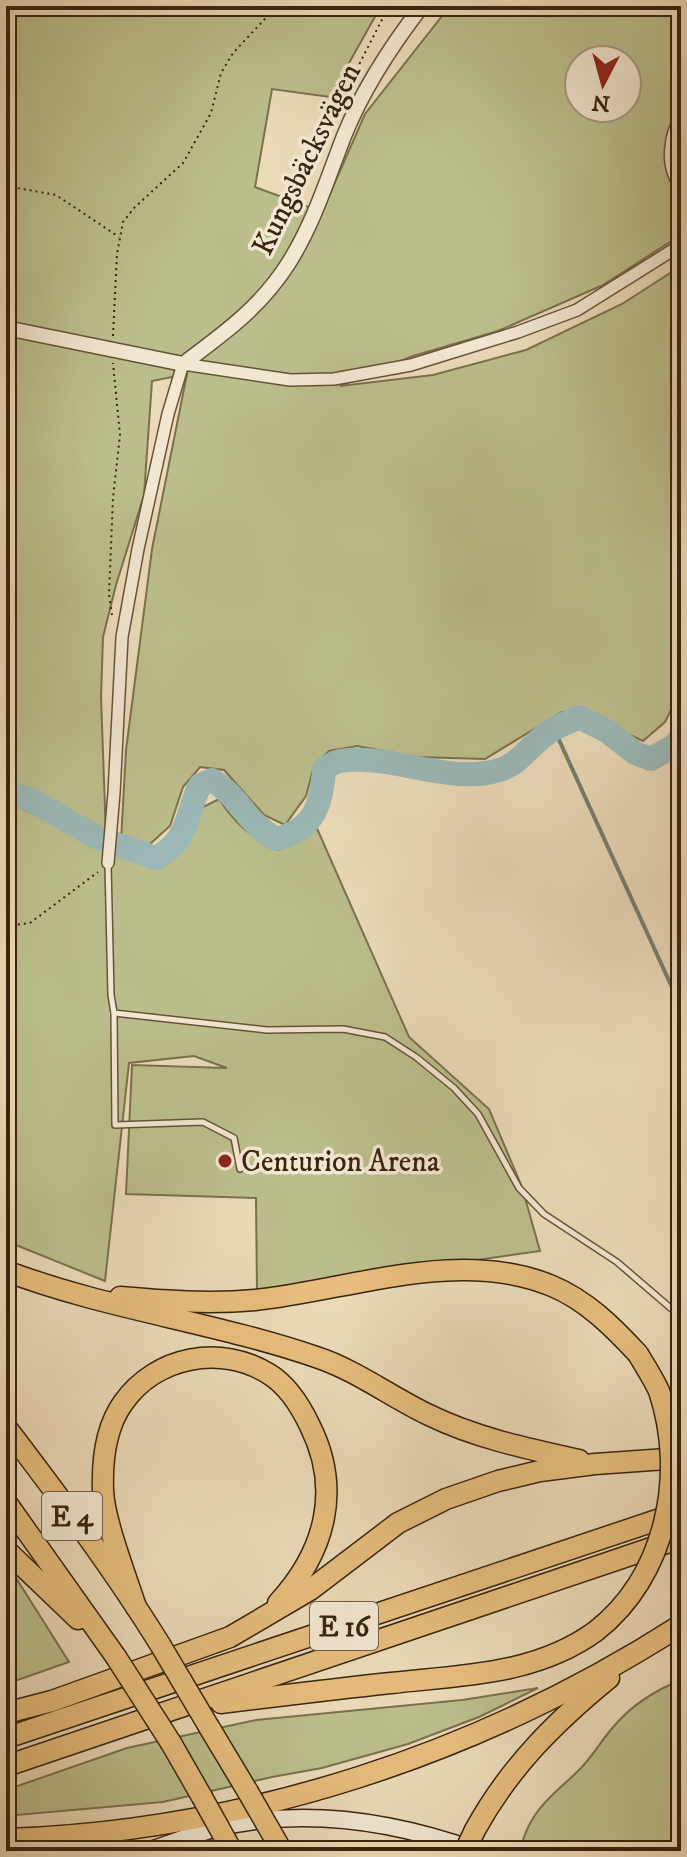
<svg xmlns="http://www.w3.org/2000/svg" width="687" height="1857" font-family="'IM FELL DW Pica',serif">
<rect width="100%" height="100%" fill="#ebdab8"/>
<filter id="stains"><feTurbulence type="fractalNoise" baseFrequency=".0025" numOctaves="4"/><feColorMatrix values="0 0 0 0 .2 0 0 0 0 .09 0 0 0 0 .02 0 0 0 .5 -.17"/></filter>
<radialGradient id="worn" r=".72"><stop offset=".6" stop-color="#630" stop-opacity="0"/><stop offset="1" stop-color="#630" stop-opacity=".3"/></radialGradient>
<g fill="#bbbe8c" stroke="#7a714c" stroke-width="2" fill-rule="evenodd">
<path d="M6,6H381L330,97L272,89L255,187L322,212L365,114L450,6H681V235L603,285L498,331L413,356L340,386L433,375L526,350L622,304L681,266V690L665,722L643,741L604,723L562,712L485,759L417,757L357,746L329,751L314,766L306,796L285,825L264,815L224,770L200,767L183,787L170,826L150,844L121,841L126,750L152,549L187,374L152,381L144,495L116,585L103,637L101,697L106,836L77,824L27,792L11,786L6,790ZM579,60H627V108H579Z"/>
<path d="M219,799C235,824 252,838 279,850L296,842L315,824L409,1037L489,1109L522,1187L540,1251L257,1291L256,1198L126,1194L132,1065L227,1068L194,1056L129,1063L105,1281L6,1241V811L13,805L71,829L100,847L153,866C183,853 191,841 197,810Z"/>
<path d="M6,1562L69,1662L6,1684Z"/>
<path d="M681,1680V1851H529L523,1840C534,1806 556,1793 580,1769C593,1756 602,1739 615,1725C633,1704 656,1690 681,1680Z"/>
<path d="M538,1688L479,1717L408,1744L322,1768L272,1777L163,1802L6,1816V1790L127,1748L256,1720L462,1700Z"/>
</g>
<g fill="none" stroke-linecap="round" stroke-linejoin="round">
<path stroke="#747d73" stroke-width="4" d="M554,729L681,1007"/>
<path stroke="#9bb8b7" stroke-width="24" d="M6,800L15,794L35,802L96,837L156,858C190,839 185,816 200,785L212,780C239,796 245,822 276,839C314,830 322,804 324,769C329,766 334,762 340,761C388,754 438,780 487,773C521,768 525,747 552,730C560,725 570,722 579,717L607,731L635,753L651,759L674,746L681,738"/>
<defs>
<g id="service">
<path d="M681,109C666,135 660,167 681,192"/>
<path d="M108,864L111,995L114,1013L267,1030L343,1029L385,1037L416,1057L454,1088L478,1114L519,1188L544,1214L617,1262L681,1317"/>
<path d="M114,1013L115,1125L203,1122L234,1138L240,1169"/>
</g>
<path id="minor" d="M108,863L114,793L122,637L138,549L168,414L183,364L290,380L334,379L411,365L518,332L577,310L681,245"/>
<path id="tertiary" d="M6,328L183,364C223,334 260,308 288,264C313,225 327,180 344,136C363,89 391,46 422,6"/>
<path id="secondary" d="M147,1851C170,1844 194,1834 217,1828C305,1807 393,1821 477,1851"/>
<g id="motorway">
<path d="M6,1271C106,1309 214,1322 316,1357C356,1370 391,1397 429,1415C476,1438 529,1449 579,1460"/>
<path d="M120,1297C165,1301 210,1304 255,1300C350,1290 459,1247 552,1286C586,1300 613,1327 638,1354"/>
<path d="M6,1427C60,1498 114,1570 161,1646"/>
<path d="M6,1502L116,1657"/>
<path d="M6,1550L78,1619"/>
<path d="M136,1607C126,1576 104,1520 103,1490C102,1461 106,1427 123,1403C156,1356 221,1344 269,1374C287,1385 301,1407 310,1426C342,1490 325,1552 278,1603"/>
<path d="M221,1703C278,1696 334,1689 391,1683C462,1675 536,1675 596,1631"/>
<path d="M6,1713L52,1701L230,1637L310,1590L398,1523L446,1499L498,1481L540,1471L595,1464L681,1458"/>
<path d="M209,1727L248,1792"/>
<path d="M6,1738L681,1512"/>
<path d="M171,1743L202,1797"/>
<path d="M6,1766L681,1538"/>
<path d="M475,1830C509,1768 554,1723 609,1678"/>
<path d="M6,1839C246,1831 480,1754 681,1625"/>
</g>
</defs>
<use href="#service" stroke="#665238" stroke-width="8"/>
<use href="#minor" stroke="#665238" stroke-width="14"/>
<use href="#tertiary" stroke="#665238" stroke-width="17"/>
<use href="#secondary" stroke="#39240d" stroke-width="19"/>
<use href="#motorway" stroke="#39240d" stroke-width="23"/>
<g stroke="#39240d" stroke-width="2" stroke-dasharray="2 4" stroke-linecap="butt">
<path d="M343,102V96L389,6"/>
<path d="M6,186L56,195L119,237"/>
<path d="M113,336L117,254L123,222L134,208L183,163L211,113L221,73L233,53L277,6"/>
<path d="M112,615L109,594L113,498L120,435L113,363"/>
<path d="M6,926L30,923L98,872"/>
</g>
<use href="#service" stroke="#f2e7d1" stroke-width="5"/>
<use href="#minor" stroke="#f2e7d1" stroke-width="11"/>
<use href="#tertiary" stroke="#f2e7d1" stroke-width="14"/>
<use href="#secondary" stroke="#f2e7d1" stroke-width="16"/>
<use href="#motorway" stroke="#e6bd7c" stroke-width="20"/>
<defs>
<g id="motorway-bridge">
<path d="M596,1631C666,1576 687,1475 659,1391C653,1378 645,1366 638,1354"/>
<path d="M161,1646L209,1727"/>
<path d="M116,1657L171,1743"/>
<path d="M248,1792L279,1846"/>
<path d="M202,1797L232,1851"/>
<path d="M465,1851L475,1830"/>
</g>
</defs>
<use href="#motorway-bridge" stroke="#39240d" stroke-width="23" stroke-linecap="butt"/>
<use href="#motorway-bridge" stroke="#e6bd7c" stroke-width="20"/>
</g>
<circle fill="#8f2418" stroke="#f2e7d1" stroke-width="3" cx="225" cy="1161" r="8"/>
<g text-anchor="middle" stroke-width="7" stroke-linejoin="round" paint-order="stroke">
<g fill="#f2e7d1" stroke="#705e48" stroke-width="2">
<rect x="42" y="1492" width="60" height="48" rx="6"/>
<rect x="310" y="1602" width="68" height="48" rx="6"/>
</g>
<g font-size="28" font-weight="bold" fill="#39240d">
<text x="72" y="1526">E 4</text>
<text x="344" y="1636">E 16</text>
</g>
<g font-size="30" fill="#39240d" stroke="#f2e7d1">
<text transform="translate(306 159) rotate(-64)" y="10">Kungsbäcksvägen</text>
</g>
<g font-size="30" fill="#39240d" stroke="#f2e7d1" text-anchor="start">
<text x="241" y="1171">Centurion Arena</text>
</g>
</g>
<rect width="687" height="1857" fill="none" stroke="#ebdab8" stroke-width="32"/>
<rect x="8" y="8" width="671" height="1841" fill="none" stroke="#39240d" stroke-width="4"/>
<rect x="16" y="16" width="655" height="1825" fill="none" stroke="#39240d" stroke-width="2"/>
<g transform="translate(603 84) rotate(186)"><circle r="38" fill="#f2e7d1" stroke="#a89983" stroke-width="2"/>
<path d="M0-6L14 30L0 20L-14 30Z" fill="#8f2418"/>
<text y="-12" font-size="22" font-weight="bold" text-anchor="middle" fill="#39240d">N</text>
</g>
<rect width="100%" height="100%" filter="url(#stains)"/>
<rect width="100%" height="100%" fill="url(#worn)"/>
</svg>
